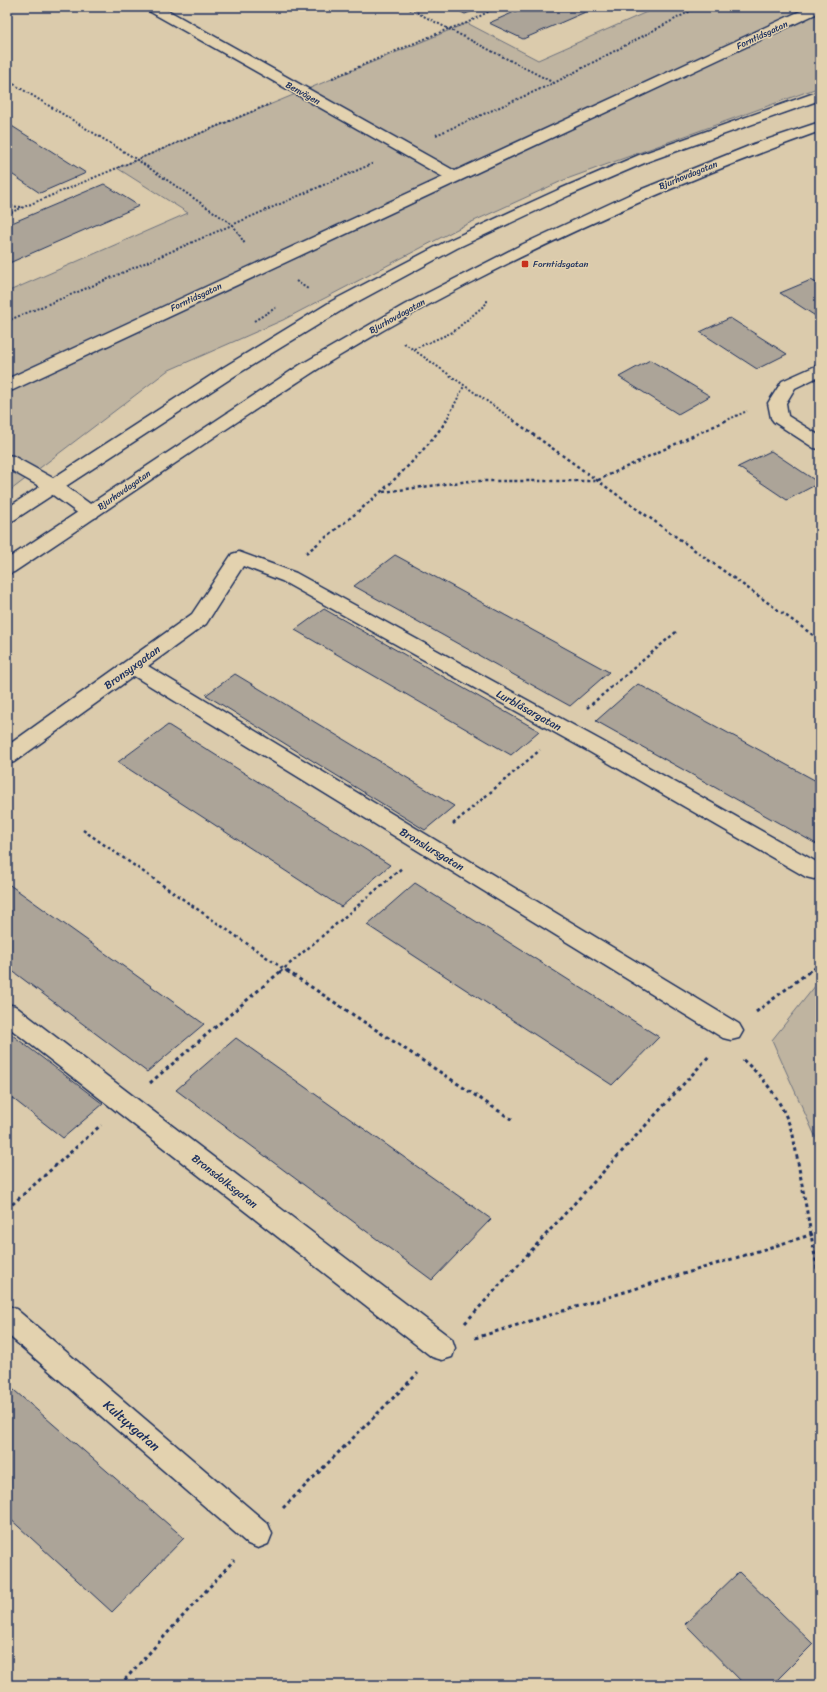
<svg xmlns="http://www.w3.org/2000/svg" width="827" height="1692" font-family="Sriracha,sans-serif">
<rect width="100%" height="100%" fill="#dbcbac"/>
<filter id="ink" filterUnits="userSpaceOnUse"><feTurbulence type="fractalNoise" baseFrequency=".025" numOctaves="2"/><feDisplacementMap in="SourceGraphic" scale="8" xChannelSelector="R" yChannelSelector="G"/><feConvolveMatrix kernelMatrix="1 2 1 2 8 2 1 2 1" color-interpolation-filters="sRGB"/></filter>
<g filter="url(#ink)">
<g fill="#bfb4a0" stroke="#6d727f">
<path d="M658,7H820V87L564,180L463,226L283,320L167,371L7,493V292L188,213L117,168L467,23L538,60Z"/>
<path d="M820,980V1147L772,1040Z"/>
</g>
<g fill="#aca498" stroke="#1b2f5e">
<path d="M451,7H483L465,14Z"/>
<path d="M526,7H597L523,39L489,23Z"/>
<path d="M7,123L86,173L40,193L7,171Z"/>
<path d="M104,184L139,206L7,264V225Z"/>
<path d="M811,280L820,285V319L780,293Z"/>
<path d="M730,318L787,354L757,369L700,332Z"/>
<path d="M650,360L710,396L678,414L619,377Z"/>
<path d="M771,451L819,483L787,500L738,467Z"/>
<path d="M395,555L609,672L570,706L354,586Z"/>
<path d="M324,609L539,731L511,755L295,630Z"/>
<path d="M235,674L454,806L425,830L206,695Z"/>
<path d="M638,684L820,783V846L596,721Z"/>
<path d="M168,725L390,865L341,907L118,762Z"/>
<path d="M7,883L204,1024L147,1072L7,967Z"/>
<path d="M415,883L659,1037L612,1085L367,925Z"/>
<path d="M7,1031L103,1104L63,1138L7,1094Z"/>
<path d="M236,1038L491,1219L432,1280L176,1090Z"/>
<path d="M7,1384L184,1538L112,1612L7,1516Z"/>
<path d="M739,1572L813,1644L772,1685H745L685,1624Z"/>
</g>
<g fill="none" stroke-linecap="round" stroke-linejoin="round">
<defs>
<g id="street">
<path d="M145,7H162L455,171L809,7H820V12L13,390L7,391V379L443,177L147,10Z"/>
<path d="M820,364V376L795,388L786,403L788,416L820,436V449L814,448L774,422L771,418L768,403L782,381Z"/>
<path d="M7,455L13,456L60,482L97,509L99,513L97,517L90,519L83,517L46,490L7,468Z"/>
<path d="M239,552L296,573L602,741L820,864V877L814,879L806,877L588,751L282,581L243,566L206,624L148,666L739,1024L743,1031L739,1038L731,1040L723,1038L134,676L14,762L7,764V746L192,614L232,554Z"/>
<path d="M7,1004L15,1006L452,1339L455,1348L452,1357L442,1360L432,1357L7,1026Z"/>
<path d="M7,1305L16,1309L268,1524L272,1534L268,1544L258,1548L248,1544L7,1334Z"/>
</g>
<g id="secondary">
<path d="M820,91V100L649,161L570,195L457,248L344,309L236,375L14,520L7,522V508L224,367L332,301L445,242L560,189L639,155Z"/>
<path d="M820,122V131C656,190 496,262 346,352C318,368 291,387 264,404C180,459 97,517 14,572L7,574V559L300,365L404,305L519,246L635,192L754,144Z"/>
</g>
</defs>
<use href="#street" stroke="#1b2f5e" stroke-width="3"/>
<use href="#secondary" stroke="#1b2f5e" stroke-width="3"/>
<g stroke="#1b2f5e" stroke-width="2" stroke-dasharray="2 2" stroke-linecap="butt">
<path d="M406,7L554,83"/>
<path d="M332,78L448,29L467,23L497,7"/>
<path d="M7,80L136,159L233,225L245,244"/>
<path d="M436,135L554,83L698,7"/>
<path d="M7,206L22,207"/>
<path d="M7,214L270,104"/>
<path d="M296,281L308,289"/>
<path d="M7,321L92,286L374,163"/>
<path d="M254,321L277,307"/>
<path d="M404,343L515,421"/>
<path d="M414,349L453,332L487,303V299"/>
<path d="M446,421L464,386"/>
<path d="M725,421L747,411"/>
</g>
<g stroke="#1b2f5e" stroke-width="2.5" stroke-dasharray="3 3" stroke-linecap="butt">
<path d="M513,420L820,640"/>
<path d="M383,492L470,481H596L727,420"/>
<path d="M306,553C358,512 407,475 447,420"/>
<path d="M587,708L676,632"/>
<path d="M453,824L540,750"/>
<path d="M83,830L288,972"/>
<path d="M280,972L403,867"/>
<path d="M808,972L820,965"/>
</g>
<g stroke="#1b2f5e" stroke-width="3" stroke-dasharray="3.5 3.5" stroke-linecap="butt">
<path d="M287,971L514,1121"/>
<path d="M756,1012L810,971"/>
<path d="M743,1060C768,1081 783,1104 793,1135L820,1284"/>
<path d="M150,1083L281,971"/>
<path d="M7,1209L101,1125"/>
<path d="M465,1323L710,1055"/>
<path d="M475,1338L820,1232"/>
<path d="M283,1508L418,1373"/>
<path d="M120,1685L234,1560"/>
</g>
<use href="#street" fill="#e3d2af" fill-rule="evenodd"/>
<use href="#secondary" fill="#e3d2af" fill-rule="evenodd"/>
</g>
</g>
<rect fill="#c8321e" stroke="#e3d2af" stroke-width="1.5" x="521" y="260" width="8" height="8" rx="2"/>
<g text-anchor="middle" stroke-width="3" stroke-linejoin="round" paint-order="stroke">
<g font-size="9" fill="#1b2f5e" stroke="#e3d2af">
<text transform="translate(762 35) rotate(-25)" y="3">Forntidsgatan</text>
<text transform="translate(303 93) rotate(29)" y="3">Benvägen</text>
<text transform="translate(688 175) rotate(-22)" y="3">Bjurhovdagatan</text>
<text transform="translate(196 297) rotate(-25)" y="3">Forntidsgatan</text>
<text transform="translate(397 316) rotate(-29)" y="3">Bjurhovdagatan</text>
<text transform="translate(124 490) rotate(-35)" y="3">Bjurhovdagatan</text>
</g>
<g font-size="9" fill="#1b2f5e" stroke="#e3d2af" text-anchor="start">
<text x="533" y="267">Forntidsgatan</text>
</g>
<g font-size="11" fill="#1b2f5e" stroke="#e3d2af">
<text transform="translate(132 667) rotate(-36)" y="4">Bronsyxgatan</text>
<text transform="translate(529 710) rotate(29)" y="4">Lurblåsargatan</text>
<text transform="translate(432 849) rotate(31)" y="4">Bronslursgatan</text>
<text transform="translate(225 1181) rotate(38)" y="4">Bronsdolksgatan</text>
</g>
<g font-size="13" fill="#1b2f5e" stroke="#e3d2af">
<text transform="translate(132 1425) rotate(41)" y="5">Kultyxgatan</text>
</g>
</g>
<rect width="827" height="1692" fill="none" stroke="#e3d2af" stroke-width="24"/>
<rect x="12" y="12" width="803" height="1668" fill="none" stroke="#1b2f5e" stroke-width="1.5" filter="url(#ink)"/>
</svg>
